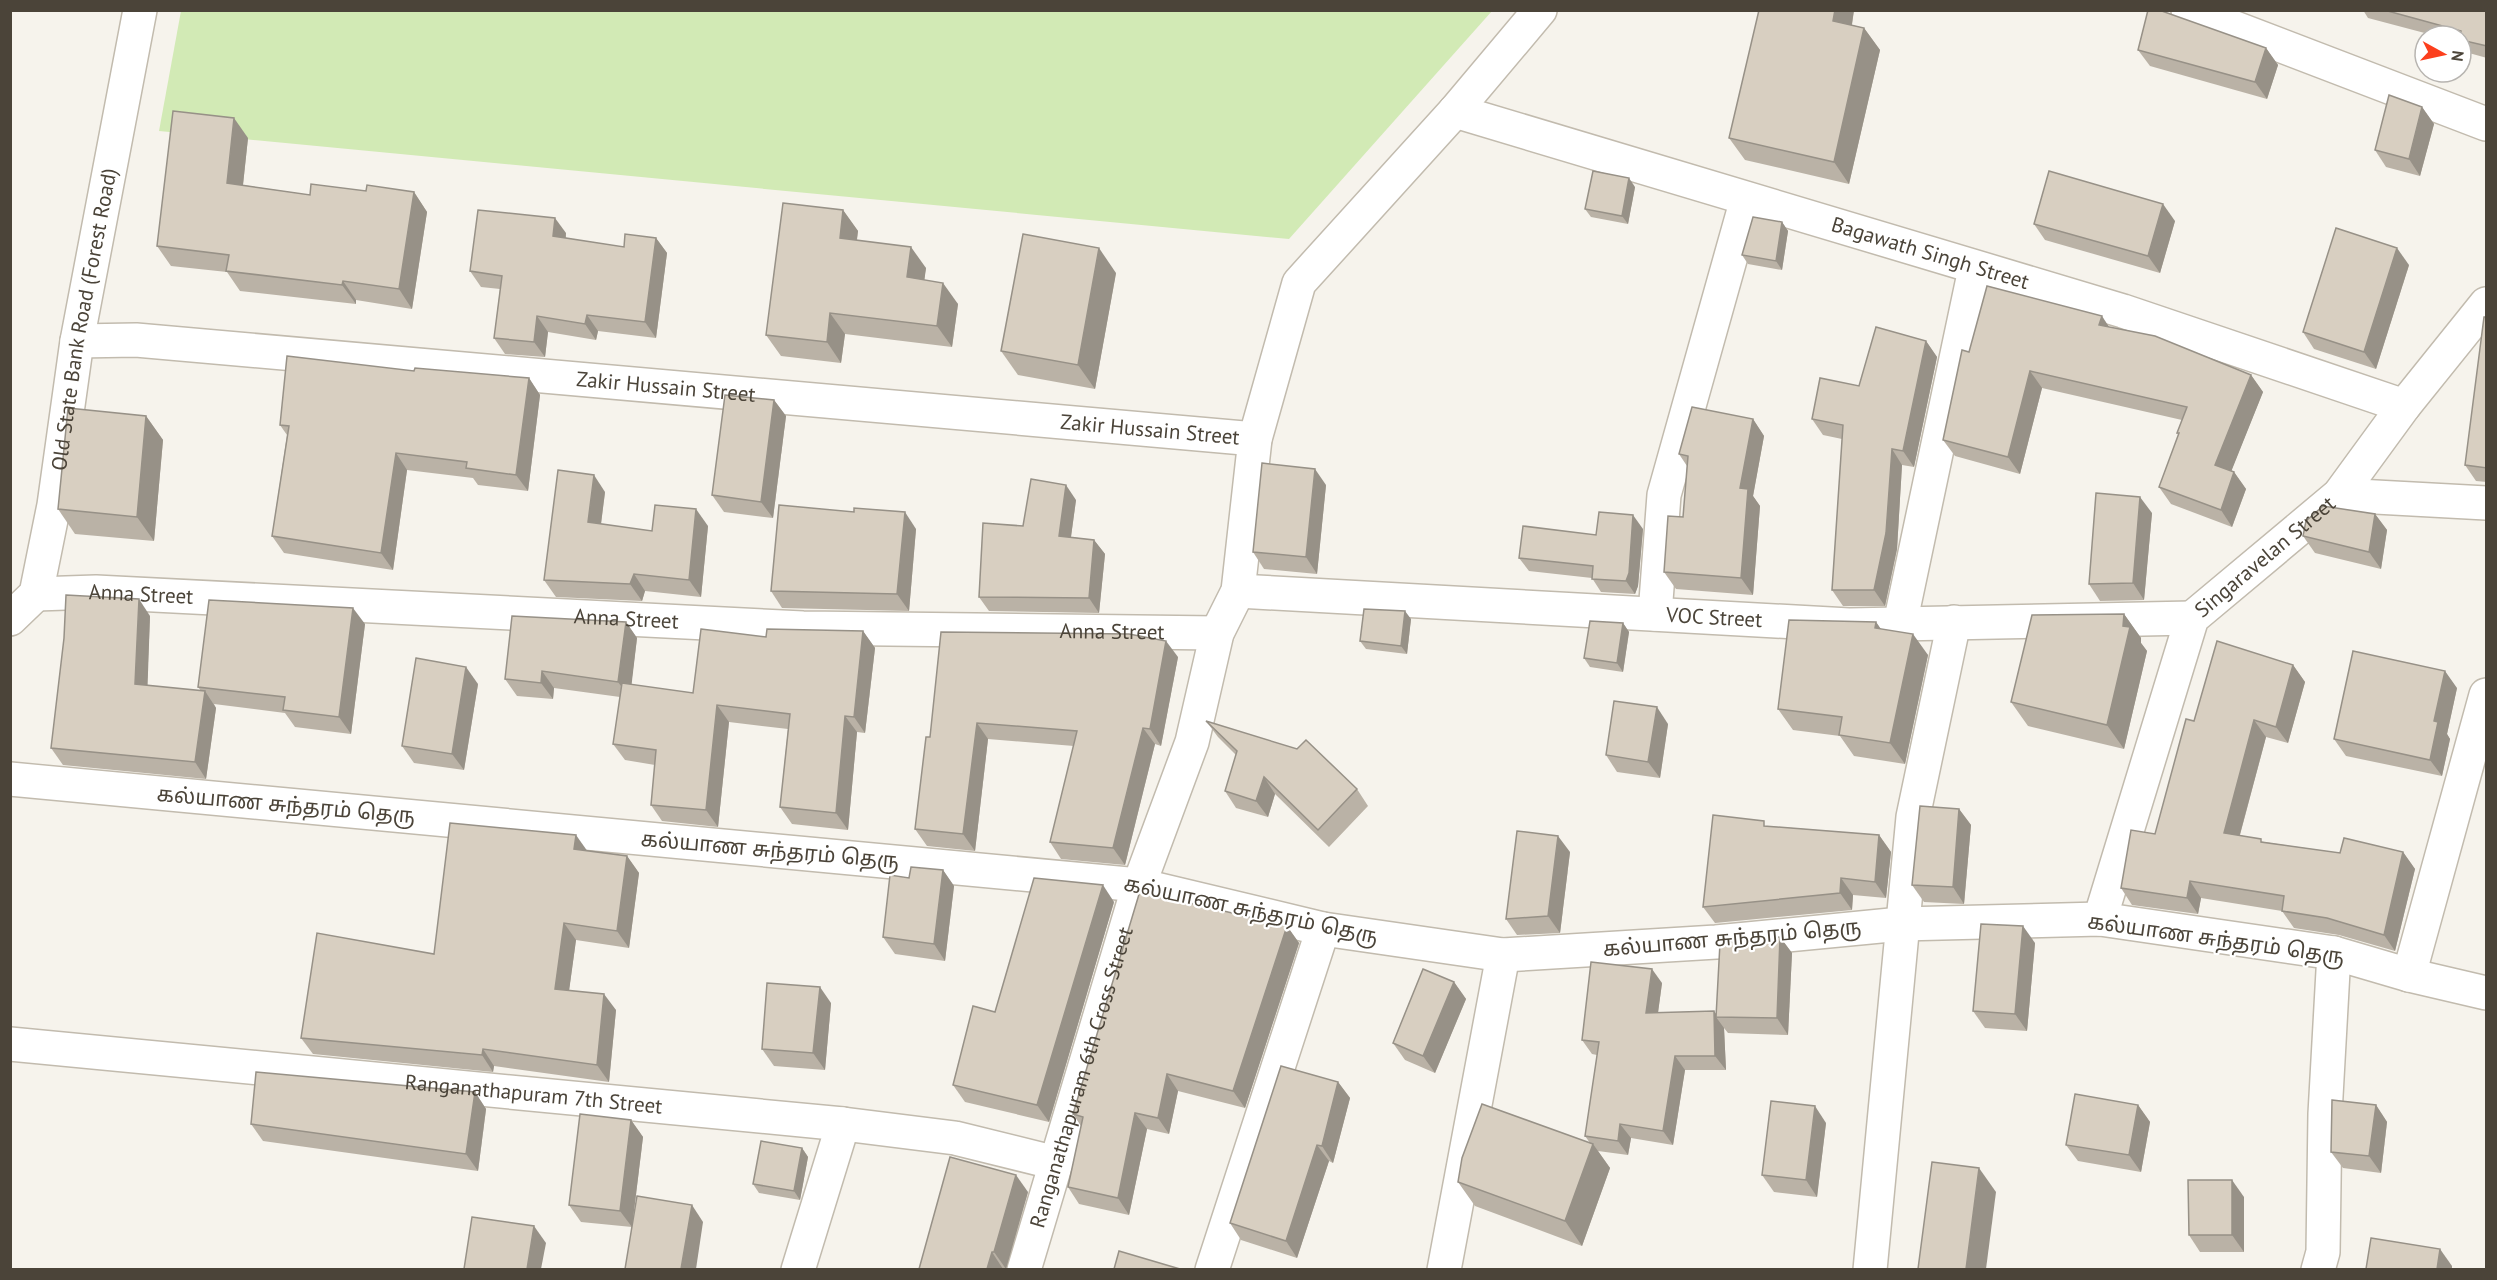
<svg xmlns="http://www.w3.org/2000/svg" width="2497" height="1280" font-family="'PT Sans','Noto Sans Tamil',sans-serif">
<rect width="100%" height="100%" fill="#f6f3ec"/>
<path fill="#d2eab5" d="M181,11H1492L1289,239L159,131Z"/>
<g fill="none" stroke-linecap="round" stroke-linejoin="round">
<defs>
<g id="minor">
<path d="M2188,10L2486,124"/>
<path id="s1" d="M1455,111L2123,311L2404,406"/>
<path id="s2" d="M77,341L136,340L1255,439"/>
<path d="M2339,495L2486,503"/>
<path id="s3" d="M1238,591L1849,625L2192,618"/>
<path id="s4" d="M36,594L96,592L803,628L1217,633"/>
<path d="M1655,614L1664,495L1747,199"/>
<path d="M1900,624L1975,269"/>
<path d="M10,779L1139,885L1323,929L1503,955L1716,942L1901,924L2100,919L2334,953L2409,975L2486,993"/>
<path id="s5" d="M2100,919L2192,618L2339,495L2404,406L2486,304"/>
<path d="M2409,975L2486,695"/>
<path id="s6" d="M10,1044L843,1124L955,1138L1056,1163"/>
<path d="M798,1270L843,1124"/>
<path id="s7" d="M1024,1270L1139,885L1192,742L1217,633L1238,591L1255,439L1299,283L1455,111L1540,10"/>
<path d="M1212,1270L1323,929"/>
<path d="M1444,1270L1503,955"/>
<path d="M1870,1270L1913,817L1954,622"/>
<path d="M2318,1270L2323,1252L2325,1114L2334,953"/>
</g>
<g id="tertiary">
<path id="s8" d="M10,619L36,594L54,505L77,341L140,10"/>
</g>
</defs>
<use href="#minor" stroke="#c2bbae" stroke-width="36"/>
<use href="#tertiary" stroke="#c2bbae" stroke-width="36"/>
<use href="#minor" stroke="#fff" stroke-width="33"/>
<use href="#tertiary" stroke="#fff" stroke-width="33"/>
</g>
<g fill="#bab2a6">
<path d="M1854,10L1852,25L1864,28L1880,50L1849,184L1745,160L1729,138Z"/>
<path d="M2363,10H2487V58L2469,53L2461,43V36H2436L2368,18Z"/>
<path d="M2266,48L2278,65L2267,99L2150,66L2138,50Z"/>
<path d="M2422,107L2434,124L2420,176L2386,167L2375,150Z"/>
<path d="M248,138L243,185L310,195L366,191L414,192L427,212L412,309L356,300V304L240,291L227,272L171,266L157,246Z"/>
<path d="M1635,187L1628,224L1591,217L1585,209Z"/>
<path d="M843,210L858,231L857,240L926,268L924,280L958,304L952,347L845,334L841,363L781,356L766,335Z"/>
<path d="M2175,221L2160,273L2045,240L2034,224Z"/>
<path d="M1782,222L1788,231L1782,270L1748,264L1742,255Z"/>
<path d="M566,233V238L624,247L656,238L667,253L656,338L598,331L596,340L548,332L545,357L505,354L494,338L500,289L481,287L470,271Z"/>
<path d="M2409,265L2376,369L2314,349L2303,332Z"/>
<path d="M1116,273L1095,389L1018,375L1001,351Z"/>
<path d="M2487,317V482L2476,481L2465,465Z"/>
<path d="M2109,327L2251,375L2263,392L2231,471L2234,472L2246,489L2232,527L2171,504L2159,487L2179,435L2177,433L2182,420L2042,388L2020,474L1955,456L1943,440L1969,352Z"/>
<path d="M1926,341L1937,357L1914,467L1902,465L1897,549L1885,606H1843L1832,590L1842,439L1823,435L1812,419L1859,386Z"/>
<path d="M414,371L529,378L540,395L528,491L478,485L473,478L407,470L393,570L284,553L272,536L287,435L280,425Z"/>
<path d="M774,400L786,416L773,518L724,512L712,495Z"/>
<path d="M146,416L163,440L154,541L75,534L58,509Z"/>
<path d="M1753,419L1764,436L1753,496L1760,506L1753,595L1676,589L1664,572L1683,517L1687,466L1679,454Z"/>
<path d="M1326,485L1317,574L1264,569L1253,552Z"/>
<path d="M605,492L601,524L652,531L708,526L701,597L645,591L642,601L556,597L544,580Z"/>
<path d="M1076,500L1071,537L1094,540L1105,554L1099,613L989,611L979,597L1023,526Z"/>
<path d="M2152,513L2144,600L2100,601L2089,584Z"/>
<path d="M2375,514L2387,530L2381,569L2315,553L2303,536Z"/>
<path d="M916,529L909,611L782,608L771,591Z"/>
<path d="M1643,529L1638,586L1635,594L1601,592L1592,578L1529,571L1519,558L1596,535Z"/>
<path d="M2124,614L2141,638V643L2147,651L2124,749L2028,726L2011,702Z"/>
<path d="M150,616L147,686L201,691L198,687L365,624L351,734L295,727L285,713L214,704L216,708L206,779L63,765L51,748Z"/>
<path d="M1411,619L1407,654L1366,649L1360,641Z"/>
<path d="M626,622L637,638L631,685L693,693L766,637L863,631L875,648L865,733L857,732L848,830L792,824L780,807L788,729L729,722L718,827L662,821L651,805L655,765L625,760L613,744L620,697L554,688L553,699L517,696L505,679Z"/>
<path d="M1876,622L1881,629L1928,655L1905,764L1854,756L1840,736L1793,730L1778,709Z"/>
<path d="M1623,623L1629,632L1623,672L1590,667L1584,658Z"/>
<path d="M1178,657L1161,746L1155,744L1125,865L1061,859L1050,842L1074,746L988,739L975,851L927,846L915,829L930,737Z"/>
<path d="M2293,665L2305,682L2288,743L2266,737L2240,835L2264,842L2340,853L2403,852L2415,869L2395,951L2339,935L2294,928L2282,911L2201,898L2198,914L2132,905L2121,888L2155,834Z"/>
<path d="M478,684L464,770L414,763L402,746Z"/>
<path d="M2457,688L2447,734L2450,739L2442,776L2346,756L2334,739Z"/>
<path d="M1206,721L1357,789L1368,806L1329,847L1275,794L1268,817L1236,808L1225,791L1236,755L1218,737Z"/>
<path d="M1668,724L1660,778L1617,772L1606,755Z"/>
<path d="M1959,809L1971,825L1964,904L1924,902L1912,885Z"/>
<path d="M1768,826L1879,835L1891,852L1886,898L1853,895L1852,910L1715,923L1703,907Z"/>
<path d="M587,851L627,856L639,873L629,948L576,940L569,990L616,1010L609,1082L494,1066L493,1072L313,1054L301,1038L434,954Z"/>
<path d="M1570,852L1560,933L1517,935L1506,919Z"/>
<path d="M943,870L954,886L945,961L895,954L883,937L909,878Z"/>
<path d="M1114,902L1049,1122L965,1102L953,1085L995,1012Z"/>
<path d="M1287,926L1299,943L1245,1108L1178,1091L1169,1134L1147,1129L1129,1215L1079,1204L1068,1187L1081,1126L1073,1114Z"/>
<path d="M1780,937L1792,953L1788,1035L1728,1033L1724,1028L1726,1070H1685L1673,1145L1631,1138L1628,1155L1598,1151L1610,1168L1582,1246L1475,1206L1458,1182L1590,1143L1585,1136L1597,1055L1592,1054L1582,1040L1662,983L1658,1013L1714,1011L1716,1014Z"/>
<path d="M2035,943L2027,1031L1985,1028L1973,1011Z"/>
<path d="M1454,982L1466,999L1435,1073L1405,1060L1393,1043Z"/>
<path d="M831,1003L825,1070L774,1066L762,1049Z"/>
<path d="M1338,1082L1350,1098L1333,1163L1329,1161L1297,1258L1241,1240L1230,1223Z"/>
<path d="M475,1092L486,1109L478,1171L263,1141L251,1124Z"/>
<path d="M2138,1105L2150,1122L2141,1172L2078,1161L2066,1145Z"/>
<path d="M2376,1105L2387,1122L2381,1173L2343,1168L2331,1152Z"/>
<path d="M631,1120L643,1137L632,1227L581,1222L569,1205Z"/>
<path d="M1826,1123L1817,1197L1774,1192L1762,1175Z"/>
<path d="M802,1148L808,1157L800,1200L759,1193L753,1184Z"/>
<path d="M1028,1192L1006,1269H919Z"/>
<path d="M2244,1197V1252H2200L2189,1235Z"/>
</g>
<g fill="#979187">
<path d="M1835,10H1854L1849,43L1833,21Z"/>
<path d="M1864,28L1880,50L1849,184L1834,162Z"/>
<path d="M2266,48L2278,65L2267,99L2255,82Z"/>
<path d="M2422,107L2434,124L2420,176L2409,159Z"/>
<path d="M234,118L248,138L241,203L227,183Z"/>
<path d="M1629,178L1635,187L1628,224L1622,216Z"/>
<path d="M414,192L427,212L412,309L399,289Z"/>
<path d="M2163,204L2175,221L2160,273L2148,256Z"/>
<path d="M843,210L858,231L854,259L840,238Z"/>
<path d="M555,218L566,233L564,251L553,236Z"/>
<path d="M1782,222L1788,231L1782,270L1776,261Z"/>
<path d="M656,238L667,253L656,338L645,322Z"/>
<path d="M911,247L926,268L922,298L907,277Z"/>
<path d="M1099,248L1116,273L1095,389L1078,365Z"/>
<path d="M2397,248L2409,265L2376,369L2364,352Z"/>
<path d="M343,281L356,300V304L342,285Z"/>
<path d="M943,283L958,304L952,347L937,326Z"/>
<path d="M830,313L845,334L841,363L827,342Z"/>
<path d="M587,315L598,331L596,340L585,324Z"/>
<path d="M537,316L548,332L545,357L534,342Z"/>
<path d="M2102,316L2113,333L2099,325Z"/>
<path d="M1926,341L1937,357L1914,467L1903,451Z"/>
<path d="M2030,371L2042,388L2020,474L2008,457Z"/>
<path d="M2251,375L2263,392L2227,482L2215,465Z"/>
<path d="M529,378L540,395L528,491L516,475Z"/>
<path d="M774,400L786,416L773,518L761,502Z"/>
<path d="M146,416L163,440L154,541L137,517Z"/>
<path d="M1753,419L1764,436L1753,496L1760,506L1753,595L1741,578L1740,488Z"/>
<path d="M1892,449L1902,465L1897,549L1885,606L1874,590Z"/>
<path d="M396,453L407,470L393,570L381,553Z"/>
<path d="M1315,469L1326,485L1317,574L1306,557Z"/>
<path d="M2234,472L2246,489L2232,527L2221,510Z"/>
<path d="M594,475L605,492L599,539L588,522Z"/>
<path d="M1066,485L1076,500L1069,551L1059,536Z"/>
<path d="M2140,497L2152,513L2144,600L2133,583Z"/>
<path d="M696,509L708,526L701,597L689,580Z"/>
<path d="M905,512L916,529L909,611L897,594Z"/>
<path d="M2375,514L2387,530L2381,569L2369,552Z"/>
<path d="M1633,515L1643,529L1638,586L1635,594L1626,581Z"/>
<path d="M1094,540L1105,554L1099,613L1089,598Z"/>
<path d="M634,574L645,591L642,601L630,584Z"/>
<path d="M139,599L150,616L147,701L135,684Z"/>
<path d="M353,608L365,624L351,734L339,717Z"/>
<path d="M1405,611L1411,619L1407,654L1401,646Z"/>
<path d="M2124,614L2141,638V643L2147,651L2124,749L2107,725L2123,626Z"/>
<path d="M626,622L637,638L630,698L618,682Z"/>
<path d="M1876,622L1890,643L1875,628Z"/>
<path d="M1623,623L1629,632L1623,672L1617,663Z"/>
<path d="M863,631L875,648L865,733L854,717Z"/>
<path d="M1913,634L1928,655L1905,764L1890,743Z"/>
<path d="M1166,641L1178,657L1161,746L1150,729Z"/>
<path d="M2293,665L2305,682L2288,743L2276,727Z"/>
<path d="M466,667L478,684L464,770L452,754Z"/>
<path d="M542,671L554,688L553,699L541,683Z"/>
<path d="M2445,671L2457,688L2447,734L2450,739L2442,776L2430,760L2434,721Z"/>
<path d="M205,691L216,708L206,779L195,762Z"/>
<path d="M717,705L729,722L718,827L706,810Z"/>
<path d="M1657,707L1668,724L1660,778L1648,762Z"/>
<path d="M845,716L857,732L848,830L836,813Z"/>
<path d="M2254,720L2266,737L2236,849L2224,833Z"/>
<path d="M977,723L988,739L975,851L963,834Z"/>
<path d="M1143,728L1155,744L1125,865L1113,848Z"/>
<path d="M1264,777L1275,794L1268,817L1256,801Z"/>
<path d="M1959,809L1971,825L1964,904L1953,887Z"/>
<path d="M576,835L588,852L574,849Z"/>
<path d="M1879,835L1891,852L1886,898L1875,882Z"/>
<path d="M1558,836L1570,852L1560,933L1548,916Z"/>
<path d="M2403,852L2415,869L2395,951L2384,935Z"/>
<path d="M627,856L639,873L629,948L617,931Z"/>
<path d="M943,870L954,886L945,961L934,944Z"/>
<path d="M1841,878L1853,895L1852,910L1840,893Z"/>
<path d="M2190,881L2201,898L2198,914L2187,898Z"/>
<path d="M1103,885L1114,902L1049,1122L1037,1105Z"/>
<path d="M564,923L576,940L567,1006L555,989Z"/>
<path d="M1287,926L1299,943L1245,1108L1233,1091Z"/>
<path d="M2023,926L2035,943L2027,1031L2015,1014Z"/>
<path d="M1780,937L1792,953L1788,1035L1777,1018Z"/>
<path d="M1652,969L1662,983L1656,1027L1646,1013Z"/>
<path d="M1454,982L1466,999L1435,1073L1423,1056Z"/>
<path d="M820,987L831,1003L825,1070L813,1053Z"/>
<path d="M604,994L616,1010L609,1082L597,1065Z"/>
<path d="M1714,1011L1718,1017H1716L1724,1028L1726,1070L1715,1056Z"/>
<path d="M483,1049L494,1066L493,1072L482,1055Z"/>
<path d="M1675,1056L1685,1070L1673,1145L1663,1131Z"/>
<path d="M1167,1074L1178,1091L1169,1134L1158,1118Z"/>
<path d="M1338,1082L1350,1098L1333,1163L1322,1146Z"/>
<path d="M475,1092L486,1109L478,1171L466,1154Z"/>
<path d="M2138,1105L2150,1122L2141,1172L2129,1155Z"/>
<path d="M2376,1105L2387,1122L2381,1173L2369,1156Z"/>
<path d="M1815,1106L1826,1123L1817,1197L1806,1180Z"/>
<path d="M1135,1113L1147,1129L1129,1215L1118,1198Z"/>
<path d="M631,1120L643,1137L632,1227L620,1211Z"/>
<path d="M1620,1124L1631,1138L1628,1155L1618,1141Z"/>
<path d="M1593,1144L1610,1168L1582,1246L1565,1221Z"/>
<path d="M1317,1145L1329,1161L1297,1258L1286,1241Z"/>
<path d="M802,1148L808,1157L800,1200L794,1191Z"/>
<path d="M1979,1168L1996,1192L1986,1269H1966Z"/>
<path d="M1016,1175L1028,1192L1006,1269L994,1252Z"/>
<path d="M2232,1180L2244,1197V1252L2232,1235Z"/>
<path d="M692,1205L703,1222L696,1269H681Z"/>
<path d="M534,1226L546,1243L541,1269H527Z"/>
<path d="M2440,1249L2452,1266V1269H2437Z"/>
<path d="M992,1252L1003,1269H987Z"/>
</g>
<g fill="#d8cfc1" stroke="#979187" stroke-width="1.5">
<path d="M1759,10H1835L1833,21L1864,28L1834,162L1729,138Z"/>
<path d="M2148,10H2159L2266,48L2255,82L2138,50Z"/>
<path d="M2384,10H2487V46L2461,40V36H2460L2461,31Z"/>
<path d="M2389,95L2422,107L2409,159L2375,150Z"/>
<path d="M173,111L234,118L227,183L310,195L311,184L366,191L367,185L414,192L399,289L343,281L342,285L226,271L229,255L157,246Z"/>
<path d="M1593,171L1629,178L1622,216L1585,209Z"/>
<path d="M2049,171L2163,204L2148,256L2034,224Z"/>
<path d="M783,203L843,210L840,238L911,247L907,277L943,283L937,326L830,313L827,342L766,335Z"/>
<path d="M478,210L555,218L553,236L624,247L625,234L656,238L645,322L587,315L585,324L537,316L534,342L494,338L502,276L470,271Z"/>
<path d="M1753,217L1782,222L1776,261L1742,255Z"/>
<path d="M2336,228L2397,248L2364,352L2303,332Z"/>
<path d="M1023,234L1099,248L1078,365L1001,351Z"/>
<path d="M1987,286L2102,316L2099,325L2155,336L2251,375L2215,465L2234,472L2221,510L2159,487L2179,433H2177L2187,407L2030,371L2008,457L1943,440L1962,350L1969,352Z"/>
<path d="M2484,317H2487V468L2465,465Z"/>
<path d="M1876,327L1926,341L1903,451L1892,449L1886,533L1874,590H1832L1843,425L1812,419L1820,378L1859,386Z"/>
<path d="M287,356L414,371L415,368L529,378L516,475L466,468L467,462L396,453L381,553L272,536L289,426L280,425Z"/>
<path d="M725,395L774,400L761,502L712,495Z"/>
<path d="M1692,407L1753,419L1740,488L1748,489L1741,578L1664,572L1668,516L1683,517L1688,456L1679,454Z"/>
<path d="M68,408L146,416L137,517L58,509Z"/>
<path d="M1262,463L1315,469L1306,557L1253,552Z"/>
<path d="M558,470L594,475L588,522L652,531L655,505L696,509L689,580L634,574L630,584L544,580Z"/>
<path d="M1031,479L1066,485L1059,536L1094,540L1089,598L979,597L983,523L1023,526Z"/>
<path d="M2096,493L2140,497L2133,583L2089,584Z"/>
<path d="M779,505L854,512V508L905,512L897,594L771,591Z"/>
<path d="M2323,506L2375,514L2369,552L2303,536L2306,521Z"/>
<path d="M1599,512L1633,515L1629,573L1626,581L1592,579L1593,566L1519,558L1523,526L1596,535Z"/>
<path d="M66,595L139,599L135,684L205,691L195,762L51,748L64,638Z"/>
<path d="M209,600L353,608L339,717L283,710L285,697L198,687Z"/>
<path d="M1364,609L1405,611L1401,646L1360,641Z"/>
<path d="M2124,614L2123,626L2130,627L2107,725L2011,702L2032,615Z"/>
<path d="M512,616L626,622L618,682L542,671L541,683L505,679Z"/>
<path d="M1789,620L1876,622L1875,628L1913,634L1890,743L1839,735L1842,717L1778,709Z"/>
<path d="M1590,621L1623,623L1617,663L1584,658Z"/>
<path d="M701,629L766,637L767,629L863,631L854,717L845,716L836,813L780,807L790,714L717,705L706,810L651,805L656,750L613,744L622,683L693,693Z"/>
<path d="M941,632L1129,634L1166,641L1150,729L1143,728L1113,848L1050,842L1077,731L977,723L963,834L915,829L926,737H930Z"/>
<path d="M2217,641L2293,665L2276,727L2254,720L2224,833L2261,839V842L2340,853L2344,838L2403,852L2384,935L2327,918L2282,911L2284,896L2190,881L2187,898L2121,888L2131,830L2155,834L2186,719L2194,721Z"/>
<path d="M2353,651L2445,671L2434,721L2438,722L2430,760L2334,739Z"/>
<path d="M416,658L466,667L452,754L402,746Z"/>
<path d="M1614,701L1657,707L1648,762L1606,755Z"/>
<path d="M1206,721L1297,749L1306,740L1357,789L1318,830L1264,777L1256,801L1225,791L1237,751Z"/>
<path d="M1920,806L1959,809L1953,887L1912,885Z"/>
<path d="M1713,815L1764,821V826L1879,835L1875,882L1841,878L1840,893L1703,907Z"/>
<path d="M450,823L576,835L574,849L627,856L617,931L564,923L555,989L604,994L597,1065L483,1049L482,1055L301,1038L317,933L434,954Z"/>
<path d="M1517,831L1558,836L1548,916L1506,919Z"/>
<path d="M911,867L943,870L934,944L883,937L890,875L909,878Z"/>
<path d="M1034,878L1103,885L1037,1105L953,1085L973,1006L995,1012Z"/>
<path d="M1140,891L1287,926L1233,1091L1167,1074L1158,1118L1135,1113L1118,1198L1068,1187L1083,1117L1073,1114Z"/>
<path d="M1981,924L2023,926L2015,1014L1973,1011Z"/>
<path d="M1780,937L1777,1018L1716,1017L1720,943Z"/>
<path d="M1591,962L1652,969L1646,1013L1714,1011L1715,1056H1675L1663,1131L1620,1124L1618,1141L1585,1136L1599,1042L1582,1040Z"/>
<path d="M1423,969L1454,982L1423,1056L1393,1043Z"/>
<path d="M767,983L820,987L813,1053L762,1049Z"/>
<path d="M1281,1066L1338,1082L1322,1146L1317,1145L1286,1241L1230,1223Z"/>
<path d="M256,1072L475,1092L466,1154L251,1124Z"/>
<path d="M2075,1094L2138,1105L2129,1155L2066,1145Z"/>
<path d="M2332,1100L2376,1105L2369,1156L2331,1152Z"/>
<path d="M1771,1101L1815,1106L1806,1180L1762,1175Z"/>
<path d="M1482,1104L1593,1144L1565,1221L1458,1182L1462,1158Z"/>
<path d="M580,1114L631,1120L620,1211L569,1205Z"/>
<path d="M761,1141L802,1148L794,1191L753,1184Z"/>
<path d="M950,1157L1016,1175L994,1252H992L987,1269H919Z"/>
<path d="M1932,1162L1979,1168L1966,1269H1918Z"/>
<path d="M2188,1180H2232V1235H2189Z"/>
<path d="M637,1196L692,1205L681,1269H625Z"/>
<path d="M472,1217L534,1226L527,1269H464Z"/>
<path d="M2371,1238L2440,1249L2437,1269H2366Z"/>
<path d="M1119,1251L1180,1269H1114Z"/>
</g>
<g text-anchor="middle" stroke-width="4.5" stroke-linejoin="round" paint-order="stroke">
<g font-size="21" fill="#4b4439" stroke="#fff">
<text dy="7" stroke="none"><textPath href="#s1" startOffset="496">Bagawath Singh Street</textPath></text>
<text dy="7" stroke="none"><textPath href="#s8" startOffset="315">Old State Bank Road (Forest Road)</textPath></text>
<text dy="7" stroke="none"><textPath href="#s2" startOffset="591">Zakir Hussain Street</textPath></text>
<text dy="7" stroke="none"><textPath href="#s2" startOffset="1077">Zakir Hussain Street</textPath></text>
<text dy="7" stroke="none"><textPath href="#s5" startOffset="410">Singaravelan Street</textPath></text>
<text dy="7" stroke="none"><textPath href="#s4" startOffset="105">Anna Street</textPath></text>
<text dy="7" stroke="none"><textPath href="#s3" startOffset="477">VOC Street</textPath></text>
<text dy="7" stroke="none"><textPath href="#s4" startOffset="591">Anna Street</textPath></text>
<text dy="7" stroke="none"><textPath href="#s4" startOffset="1077">Anna Street</textPath></text>
<text transform="translate(286 805) rotate(5)" y="7">கல்யாண சுந்தரம் தெரு</text>
<text transform="translate(770 850) rotate(5)" y="7">கல்யாண சுந்தரம் தெரு</text>
<text transform="translate(1251 910) rotate(12)" y="7">கல்யாண சுந்தரம் தெரு</text>
<text transform="translate(1732 938) rotate(-5)" y="7">கல்யாண சுந்தரம் தெரு</text>
<text transform="translate(2216 939) rotate(8)" y="7">கல்யாண சுந்தரம் தெரு</text>
<text dy="7" stroke="none"><textPath href="#s7" startOffset="201">Ranganathapuram 6th Cross Street</textPath></text>
<text dy="7" stroke="none"><textPath href="#s6" startOffset="526">Ranganathapuram 7th Street</textPath></text>
</g>
</g>
<rect width="2497" height="1280" fill="none" stroke="#4b4439" stroke-width="24"/>
<g transform="translate(2443 54) rotate(98)"><circle r="28" fill="#ffffff" stroke="#b7b4b0" stroke-width="1.5"/>
<path d="M0-4.5L10 22L0 15L-10 22Z" fill="#fc3f1d"/>
<text y="-9" font-size="16" font-weight="bold" text-anchor="middle" fill="#4b4439">N</text>
</g>
</svg>
